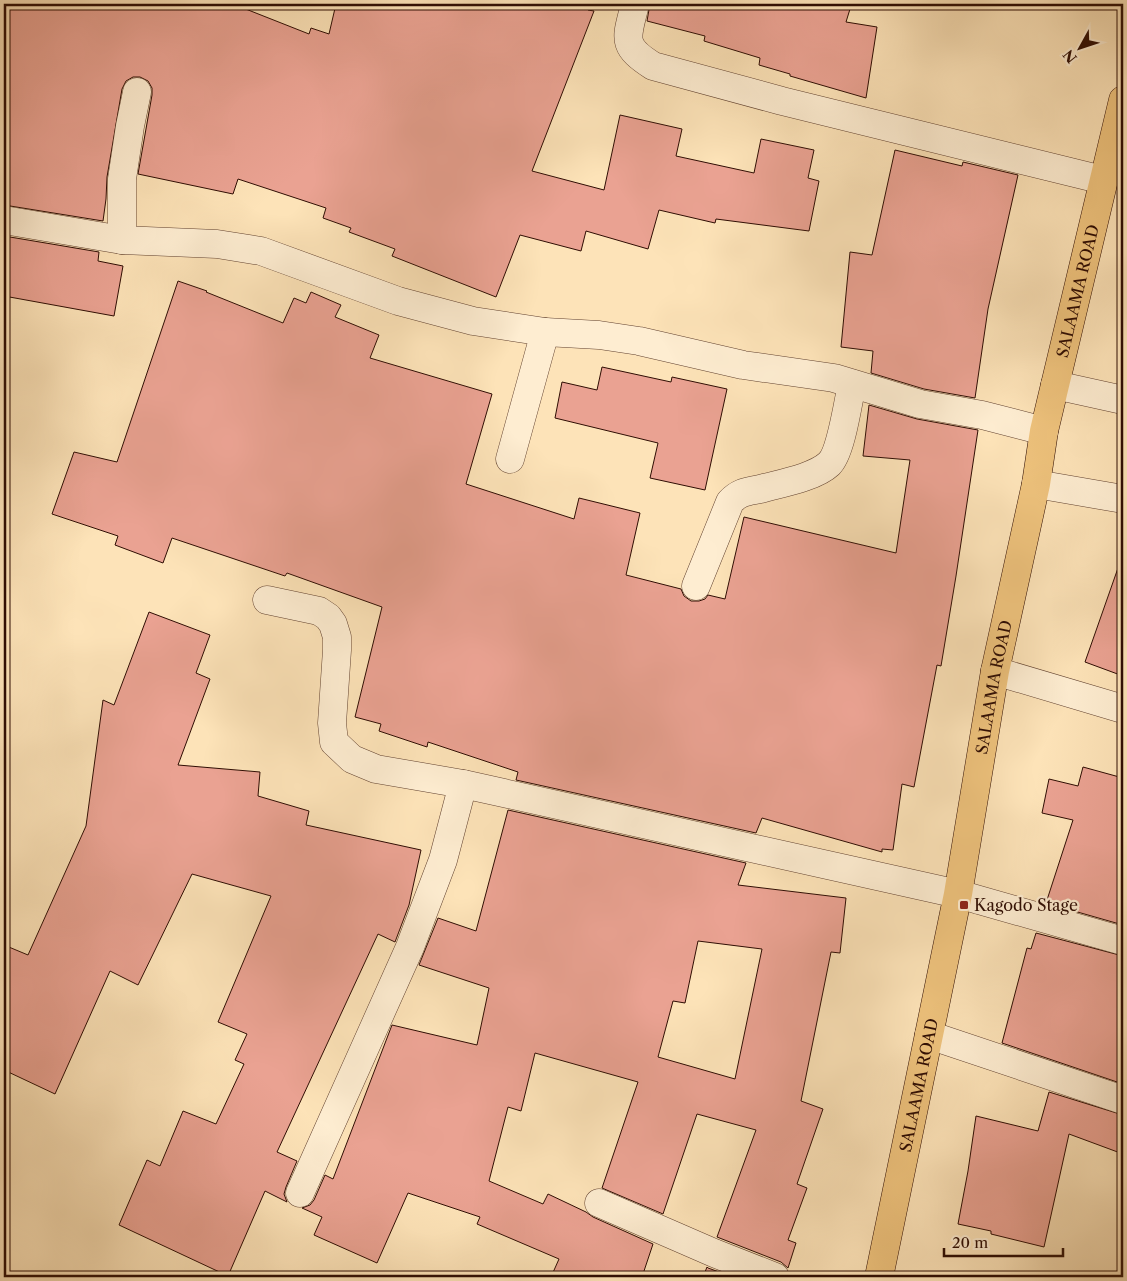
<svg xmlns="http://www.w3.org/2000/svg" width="1127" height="1281" font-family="'Libre Caslon Text',serif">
<rect width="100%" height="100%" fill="#fde3b8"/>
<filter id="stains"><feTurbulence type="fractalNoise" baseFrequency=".004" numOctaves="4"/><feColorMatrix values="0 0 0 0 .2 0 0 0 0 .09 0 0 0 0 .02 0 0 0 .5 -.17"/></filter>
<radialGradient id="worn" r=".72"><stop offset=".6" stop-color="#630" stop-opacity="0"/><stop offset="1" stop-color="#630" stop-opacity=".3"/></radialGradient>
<g fill="#eaa292" stroke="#2f0d03" fill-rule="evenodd">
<path d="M4,4H233L309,34L311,28L329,34L336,4H589L588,10L594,11L532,171L604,190L620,115L682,129L676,156L754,173L761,139L814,150L808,178L819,181L809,231L716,219L715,223L659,210L648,249L586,231L581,251L520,235L496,297L392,256L395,249L349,232L351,228L323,218L326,208L238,179L233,194L138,174L152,95V88L148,81L140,77H133L126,81L122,89L107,177L106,199L103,221L4,205Z"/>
<path d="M650,4H832L850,9L846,22L877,27L866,98L790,76V74L759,65L760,58L704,41L705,36L647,21Z"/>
<path d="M895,150L962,166L963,162L1018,175L988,309L975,398L924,389L871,373L873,351L841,347L850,252L872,255Z"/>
<path d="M4,236L99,252L98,261L123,266L114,316L4,296Z"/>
<path d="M178,281L207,291L206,292L283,323L294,298L306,303L311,292L341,305L335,317L379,335L370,358L492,394L466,484L574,519L579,498L640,513L626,575L681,589L684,596L691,601H699L705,599L708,595L725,599L744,517L896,553L910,460L863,456L869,405L917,419L978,430L956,576L941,666L937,665L914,787L902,784L893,850L882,849V852L762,818L756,833L516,780L518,772L428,742L427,747L379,731L381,724L355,717L382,607L287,573L285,576L172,538L163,563L115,545L118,536L52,514L74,452L117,462Z"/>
<path d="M602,367L671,382L672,377L727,389L705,490L650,478L658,443L555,418L562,382L597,390Z"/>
<path d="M1118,568L1123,569V676L1085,662Z"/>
<path d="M149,612L210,635L196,673L210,679L178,765L260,772L258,796L309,811L306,825L421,850L409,905L395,942L378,934L277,1152L297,1161L286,1187L284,1194L287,1202L265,1191L228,1276L119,1225L147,1160L160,1166L183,1111L216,1124L244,1064L235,1060L247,1034L218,1022L271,896L192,874L138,985L110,971L55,1094L4,1070V945L28,955L86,826L103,700L114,705Z"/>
<path d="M1083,767L1123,778V925L1046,903L1073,820L1042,813L1049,779L1078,786Z"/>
<path d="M508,810L746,863L738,885L846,898L840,953L831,952L801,1101L823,1109L797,1184L807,1188L788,1240L796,1243L788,1268L781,1262L717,1237L756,1130L697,1114L663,1214L602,1188L638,1082L535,1053L521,1111L508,1107L489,1181L543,1204L548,1194L586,1212L593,1217L653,1244L642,1277H551L559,1259L477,1224L480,1217L408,1193L377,1263L314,1235L322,1217L302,1208L310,1205L314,1200L325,1175L333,1179L392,1025L477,1045L489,988L419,965L438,918L476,931ZM698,941L762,949L735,1079L658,1057L673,1001L685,1003Z"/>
<path d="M1036,933L1123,956V1084L1002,1043L1027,948L1031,949Z"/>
<path d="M1049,1092L1123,1115V1154L1069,1134L1044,1247L991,1234V1231L958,1224L968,1171L976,1116L1038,1131Z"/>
<path d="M707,1267L708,1268L733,1277H703Z"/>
</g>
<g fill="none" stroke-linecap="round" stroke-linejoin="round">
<defs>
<g id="minor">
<path d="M635,4C627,38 620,45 653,66L782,101L1103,180"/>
<path d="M4,220L122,240L217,244L261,251L398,301L473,321L545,332L599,335L639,341L743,365L834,378L920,404L982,415L1044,431"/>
<path d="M122,240V179L130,126L137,92"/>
<path d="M1055,385L1123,400"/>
<path d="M510,459L545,332"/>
<path d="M1036,484L1123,499"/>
<path d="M696,586L730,502C741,490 750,492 764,488C783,483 815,477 829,464C841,453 848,402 852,384"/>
<path d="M267,600L319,611L328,617L333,624L337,637V650L332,723L334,742L352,759L376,769L463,784L958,894L1123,941"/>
<path d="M995,671L1123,709"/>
<path d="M929,1035L1123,1100"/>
<path d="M300,1193L410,947L443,860L463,784"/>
<path d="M599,1203L714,1253L775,1277"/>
</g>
<g id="major">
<path id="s1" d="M879,1277L958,894L995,671L1036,484L1044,431L1123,100"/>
</g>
</defs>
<use href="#minor" stroke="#624230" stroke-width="29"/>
<use href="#major" stroke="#2f0d03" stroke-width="29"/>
<use href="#minor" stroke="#feedd1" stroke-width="28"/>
<use href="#major" stroke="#eec27c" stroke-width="28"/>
</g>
<rect fill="#8f2418" stroke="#feedd1" stroke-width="2" x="959" y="900" width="10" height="10" rx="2.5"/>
<g text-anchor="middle" stroke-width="4.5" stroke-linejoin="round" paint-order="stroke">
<g font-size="16" fill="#2f0d03" stroke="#feedd1">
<text dy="6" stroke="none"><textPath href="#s1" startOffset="1006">SALAAMA ROAD</textPath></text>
<text dy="6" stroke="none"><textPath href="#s1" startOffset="601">SALAAMA ROAD</textPath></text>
<text dy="6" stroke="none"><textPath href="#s1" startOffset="196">SALAAMA ROAD</textPath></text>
</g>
<g font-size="16" fill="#2f0d03" stroke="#feedd1" text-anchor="start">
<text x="974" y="911">Kagodo Stage</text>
</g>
</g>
<rect width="1127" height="1281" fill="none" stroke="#fde3b8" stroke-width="20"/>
<rect x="5" y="5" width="1117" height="1271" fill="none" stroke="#2f0d03" stroke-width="2.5"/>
<rect x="10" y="10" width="1107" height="1261" fill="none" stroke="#2f0d03"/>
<g transform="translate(1080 48) rotate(230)" stroke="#feedd1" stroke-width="4" paint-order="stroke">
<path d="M0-4L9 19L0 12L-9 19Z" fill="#2f0d03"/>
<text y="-8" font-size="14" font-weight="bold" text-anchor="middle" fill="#2f0d03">N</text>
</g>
<path d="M944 1248v8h119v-8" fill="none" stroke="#2f0d03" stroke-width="2.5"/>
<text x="952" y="1248" font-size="15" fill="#2f0d03" stroke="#feedd1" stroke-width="4" paint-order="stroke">20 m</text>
<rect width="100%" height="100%" filter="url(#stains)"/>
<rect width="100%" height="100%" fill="url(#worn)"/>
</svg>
